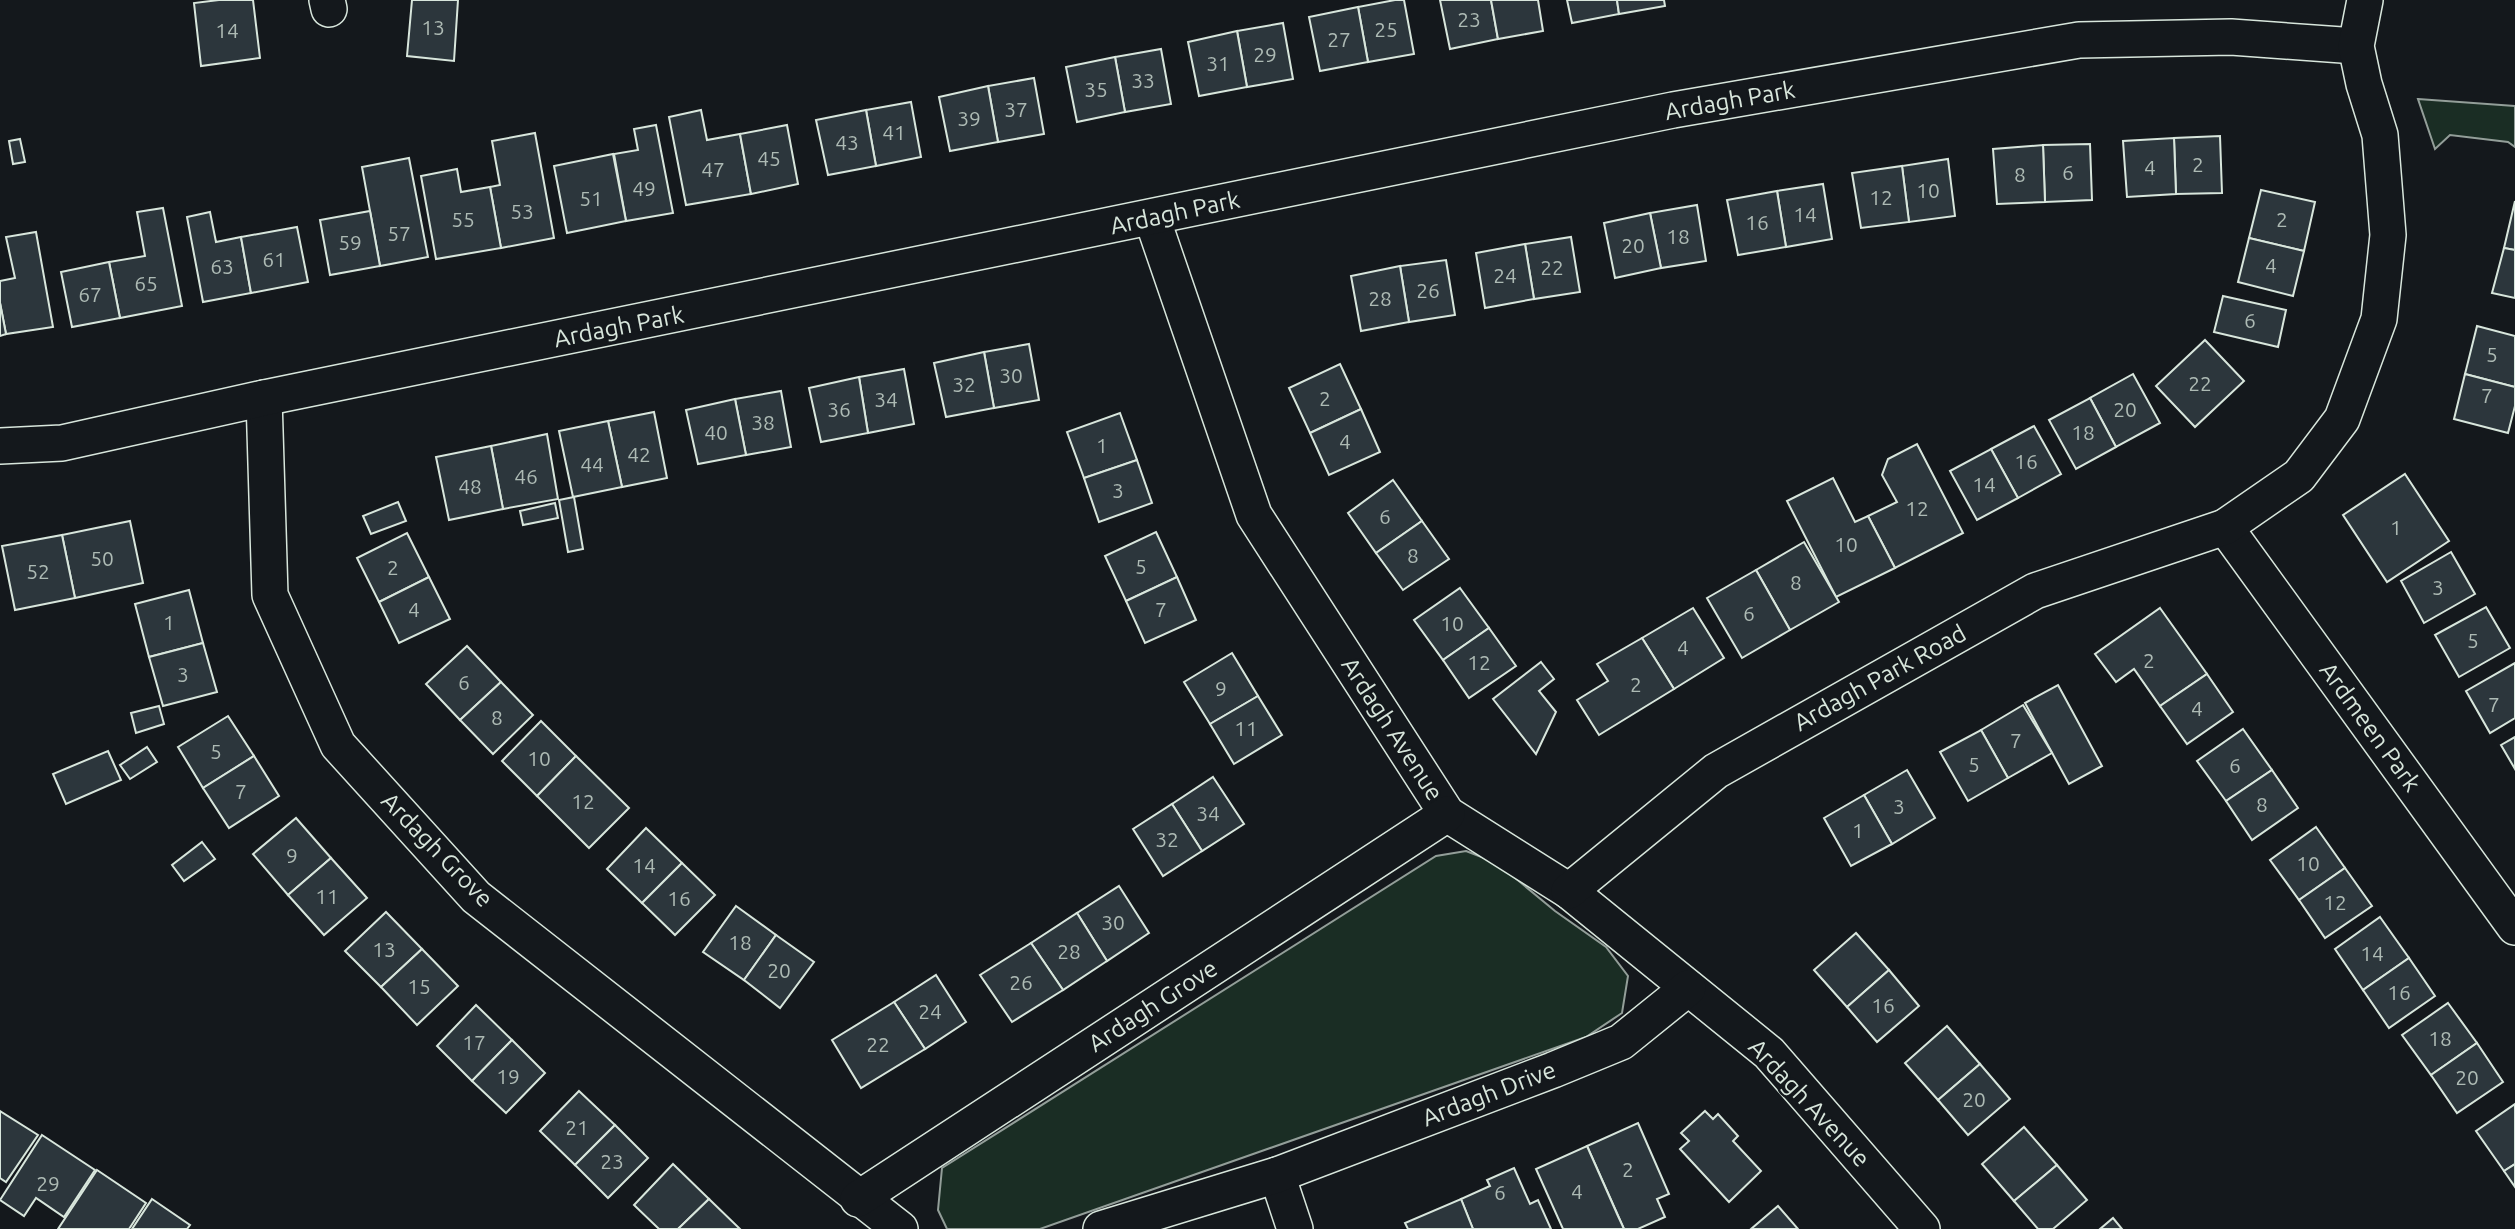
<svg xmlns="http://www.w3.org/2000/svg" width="2515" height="1229" font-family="Ubuntu,sans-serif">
<rect width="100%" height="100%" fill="#14181c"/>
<g fill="#1a2d24" stroke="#939e99" stroke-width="2">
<path d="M2418,99L2515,106V147L2508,142L2450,135L2435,149Z"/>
<path d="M1466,851L1497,863L1555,911L1606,947L1628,976L1622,1013L1586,1037L1040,1229H947L938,1210L942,1168L1436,856Z"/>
</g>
<g fill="#2c363c" stroke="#d8e6dc" stroke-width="2">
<path d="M219,0H253L260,58L201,66L194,3Z"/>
<path d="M412,0H458L454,61L407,56Z"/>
<path d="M1395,0H1404L1414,54L1368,62L1358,7Z"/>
<path d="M1440,0H1491L1498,39L1450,49Z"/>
<path d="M1491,0H1538L1543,31L1498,39Z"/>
<path d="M1567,0H1617L1619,14L1572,23Z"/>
<path d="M1617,0H1664L1665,6L1619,14Z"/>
<path d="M1358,7L1368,62L1320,71L1309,17Z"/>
<path d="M1283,23L1293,79L1247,87L1237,31Z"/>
<path d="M1237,31L1247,87L1199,96L1188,42Z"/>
<path d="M1161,49L1171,104L1125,112L1115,57Z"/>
<path d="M1115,57L1125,112L1077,122L1066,67Z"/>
<path d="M1034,78L1044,134L998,142L988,86Z"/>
<path d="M988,86L998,142L950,151L939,97Z"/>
<path d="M911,102L921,157L876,166L866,110Z"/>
<path d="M701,110L707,140L740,134L751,194L686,205L669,117Z"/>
<path d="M866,110L876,166L828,175L816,120Z"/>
<path d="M656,125L673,213L626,221L614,154L638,150L634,129Z"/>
<path d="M787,125L798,184L751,194L740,134Z"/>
<path d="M535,133L554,238L501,248L490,187L500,185L492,141Z"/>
<path d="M2220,136L2222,193L2176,194L2174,138Z"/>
<path d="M2174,138L2176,194L2127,197L2123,141Z"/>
<path d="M20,139L25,162L13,164L9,141Z"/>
<path d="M2090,144L2092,200L2045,202L2043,145Z"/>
<path d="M2043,145L2045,202L1997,204L1993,149Z"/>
<path d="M613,154L626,221L567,233L554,166Z"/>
<path d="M409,158L428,257L380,266L362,167Z"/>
<path d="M1948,159L1955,216L1909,222L1902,166Z"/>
<path d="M1902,166L1909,222L1861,228L1852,173Z"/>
<path d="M457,169L461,192L490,187L501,248L436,259L421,176Z"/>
<path d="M1823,184L1832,239L1786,247L1777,191Z"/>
<path d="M2261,190L2315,202L2304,251L2249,238Z"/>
<path d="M1777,191L1786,247L1738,255L1727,200Z"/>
<path d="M2515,201V250L2504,248Z"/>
<path d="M1697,205L1706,261L1661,268L1650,213Z"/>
<path d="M163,208L182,306L120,318L109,262L145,256L137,212Z"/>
<path d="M370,211L380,266L330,275L320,220Z"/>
<path d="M210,212L216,242L241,237L251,293L203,302L187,217Z"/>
<path d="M1650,213L1661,268L1615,278L1604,223Z"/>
<path d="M297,227L308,282L251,293L241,237Z"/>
<path d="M36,232L53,327L6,334L0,303V281L15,278L6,237Z"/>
<path d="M1571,237L1580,292L1534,299L1525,244Z"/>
<path d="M2249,238L2304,251L2293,296L2238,282Z"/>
<path d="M1525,244L1534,299L1485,308L1476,253Z"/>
<path d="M2504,248L2515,250V298L2492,293Z"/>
<path d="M1446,260L1455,315L1409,322L1400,266Z"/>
<path d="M109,262L120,318L72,327L61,272Z"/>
<path d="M1400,266L1409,322L1361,331L1351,276Z"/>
<path d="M2223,296L2286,310L2278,347L2214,332Z"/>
<path d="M0,303L6,334L0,336Z"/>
<path d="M2477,326L2515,336V387L2465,374Z"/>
<path d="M2205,340L2244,381L2195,427L2156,386Z"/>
<path d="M1029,344L1039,400L994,408L984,352Z"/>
<path d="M984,352L994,408L946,417L934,363Z"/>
<path d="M1340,364L1361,409L1310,433L1289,388Z"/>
<path d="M904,369L914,424L868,433L859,377Z"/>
<path d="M2133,374L2160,423L2116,447L2090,398Z"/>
<path d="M2465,374L2515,387V406L2508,433L2454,419Z"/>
<path d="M859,377L868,433L821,442L809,388Z"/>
<path d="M781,391L791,447L746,455L735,399Z"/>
<path d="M2090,398L2116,447L2076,469L2049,420Z"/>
<path d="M735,399L746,455L698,464L686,410Z"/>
<path d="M1361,409L1380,452L1329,475L1310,433Z"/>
<path d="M654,412L667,478L622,487L608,421Z"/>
<path d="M1120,413L1137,460L1084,478L1067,432Z"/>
<path d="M608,421L622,487L573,497L559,431Z"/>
<path d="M2034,426L2061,474L2018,498L1991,449Z"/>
<path d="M547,434L558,499L503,509L491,446Z"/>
<path d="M1917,444L1963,533L1895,568L1868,516L1897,502L1882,475L1888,459Z"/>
<path d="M491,446L503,509L449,520L436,457Z"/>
<path d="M1991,449L2018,498L1977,520L1950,471Z"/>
<path d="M1137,460L1152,503L1099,522L1084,478Z"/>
<path d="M2405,474L2449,541L2387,582L2343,515Z"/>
<path d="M1833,478L1855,522L1868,516L1895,568L1836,597L1787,501Z"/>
<path d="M1393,480L1422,521L1376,553L1348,513Z"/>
<path d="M574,497L583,549L568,552L559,500Z"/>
<path d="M398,502L406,521L371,534L363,516Z"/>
<path d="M555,503L558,518L523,525L520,511Z"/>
<path d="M130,521L143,583L75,598L62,535Z"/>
<path d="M1422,521L1449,559L1403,590L1376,553Z"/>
<path d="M1156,532L1177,577L1126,601L1105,556Z"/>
<path d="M407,533L429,577L379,602L357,558Z"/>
<path d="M62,535L75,598L15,610L2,546Z"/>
<path d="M1804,542L1839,602L1790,630L1756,570Z"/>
<path d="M2451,552L2475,594L2424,623L2401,581Z"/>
<path d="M1756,570L1790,630L1742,658L1707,598Z"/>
<path d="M429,577L450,619L399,643L379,602Z"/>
<path d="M1177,577L1196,620L1145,643L1126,601Z"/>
<path d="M1460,588L1489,628L1443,660L1414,620Z"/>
<path d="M189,590L203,643L149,657L135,604Z"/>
<path d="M2486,607L2510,648L2459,677L2435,635Z"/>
<path d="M1693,608L1724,658L1674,689L1642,638Z"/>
<path d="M2160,608L2207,674L2160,706L2134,669L2116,682L2095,654Z"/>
<path d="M1489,628L1516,666L1469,698L1443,660Z"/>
<path d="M1642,638L1674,689L1599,735L1577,700L1608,681L1597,664Z"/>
<path d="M203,643L217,692L163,706L149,657Z"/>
<path d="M467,646L501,682L460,720L426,684Z"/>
<path d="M1232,653L1258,696L1210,724L1184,682Z"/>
<path d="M1541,662L1554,679L1539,691L1556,712L1536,754L1493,699Z"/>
<path d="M2515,663V718L2490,733L2466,691Z"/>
<path d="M2207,674L2233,712L2187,744L2160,706Z"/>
<path d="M501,682L533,715L493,754L460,720Z"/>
<path d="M2058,685L2102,766L2069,784L2025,703Z"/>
<path d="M1258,696L1282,735L1234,764L1210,724Z"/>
<path d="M2023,705L2052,753L2008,778L1981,730Z"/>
<path d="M159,706L164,724L136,733L131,713Z"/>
<path d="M228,716L254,756L203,788L178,747Z"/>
<path d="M541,721L576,756L537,796L502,761Z"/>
<path d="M2243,729L2272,770L2226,801L2197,761Z"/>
<path d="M1981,730L2008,778L1968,801L1940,752Z"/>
<path d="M2515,737V769L2501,745Z"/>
<path d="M147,747L157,762L130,779L120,765Z"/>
<path d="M108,751L121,780L66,804L53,774Z"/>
<path d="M254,756L279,796L229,828L203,788Z"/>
<path d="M576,756L629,808L589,848L537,796Z"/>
<path d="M1907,770L1935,818L1892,844L1864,795Z"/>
<path d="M2272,770L2298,808L2252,840L2226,801Z"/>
<path d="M1213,777L1244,824L1202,851L1172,804Z"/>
<path d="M1864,795L1892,844L1851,866L1824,818Z"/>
<path d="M1172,804L1202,851L1163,876L1133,829Z"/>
<path d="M296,818L331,858L288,895L253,854Z"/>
<path d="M2316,827L2345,868L2299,900L2270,860Z"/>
<path d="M646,828L682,863L642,903L607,869Z"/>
<path d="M202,842L215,859L184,881L172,865Z"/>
<path d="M331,858L367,898L324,935L288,895Z"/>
<path d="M682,863L715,895L675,935L642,903Z"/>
<path d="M2345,868L2372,906L2325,938L2299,900Z"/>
<path d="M1119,886L1149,933L1107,961L1077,913Z"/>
<path d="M736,906L776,935L744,980L703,952Z"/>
<path d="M386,912L422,949L381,987L345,951Z"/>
<path d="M1077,913L1107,961L1063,990L1031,943Z"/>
<path d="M2380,917L2409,958L2363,990L2335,949Z"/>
<path d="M1856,933L1889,970L1847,1007L1814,970Z"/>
<path d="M776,935L814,962L780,1008L744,980Z"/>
<path d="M1031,943L1063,990L1012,1022L980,975Z"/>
<path d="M422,949L458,986L417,1025L381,987Z"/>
<path d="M2409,958L2435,996L2389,1028L2363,990Z"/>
<path d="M1889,970L1919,1006L1877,1042L1847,1007Z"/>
<path d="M936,975L966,1022L925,1049L894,1002Z"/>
<path d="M894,1002L925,1049L861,1088L832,1040Z"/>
<path d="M2448,1003L2477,1043L2431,1075L2402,1035Z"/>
<path d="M476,1005L512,1040L472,1081L437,1046Z"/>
<path d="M1947,1026L1980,1064L1938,1100L1905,1063Z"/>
<path d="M512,1040L545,1073L506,1113L472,1081Z"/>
<path d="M2477,1043L2503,1082L2457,1113L2431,1075Z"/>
<path d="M1980,1064L2010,1099L1968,1135L1938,1100Z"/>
<path d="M579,1091L615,1125L575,1165L540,1131Z"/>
<path d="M2515,1104V1164L2504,1171L2476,1131Z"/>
<path d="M0,1111L38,1135L6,1182L0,1178Z"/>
<path d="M1705,1111L1713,1119L1718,1114L1738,1136L1733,1141L1761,1171L1729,1202L1680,1149L1689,1141L1681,1133Z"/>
<path d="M1638,1123L1669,1194L1657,1199L1665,1217L1638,1229H1624L1587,1146Z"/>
<path d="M615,1125L648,1158L608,1198L575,1165Z"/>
<path d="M2024,1127L2057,1165L2014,1201L1982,1164Z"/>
<path d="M42,1135L95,1170L64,1217L36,1198L24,1216L0,1200Z"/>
<path d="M1587,1146L1618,1216L1624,1229H1563L1536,1169Z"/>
<path d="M673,1164L709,1199L678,1229H659L634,1205Z"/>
<path d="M2515,1164V1187L2504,1171Z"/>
<path d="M2057,1165L2087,1200L2053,1229H2038L2014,1201Z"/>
<path d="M1514,1168L1530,1204L1538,1200L1551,1229H1473L1461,1199L1490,1186L1487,1180Z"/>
<path d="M97,1170L146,1203L129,1229H58Z"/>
<path d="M152,1199L190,1225L187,1229H132Z"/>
<path d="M709,1199L740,1229H678Z"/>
<path d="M1461,1199L1473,1229H1408L1405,1223Z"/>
<path d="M1778,1206L1798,1229H1751Z"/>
<path d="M2113,1218L2122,1229H2100Z"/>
</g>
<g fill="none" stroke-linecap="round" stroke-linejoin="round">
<defs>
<g id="street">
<path d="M327,0L329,9"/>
<path d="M1152,218L1254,515L1447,814L1569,891L1769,1053L1922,1229"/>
<path d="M264,398L270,595L338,745L476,897L900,1229"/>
<path d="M0,446L62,443L264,398L1673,110L2079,40L2231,37L2356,46"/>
<path d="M2225,527L2515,927"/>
<path d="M1569,891L1716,771L2035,591L2225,527L2299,476L2342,419L2379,319L2388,235L2380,135L2364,84L2356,46L2365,0"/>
<path d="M1277,1175L1295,1229"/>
<path d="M858,1199L1447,814"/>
<path d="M1101,1229L1277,1175L1553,1070L1621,1042L1688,988"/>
</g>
</defs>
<use href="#street" stroke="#d8e6dc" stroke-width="38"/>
<use href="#street" stroke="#14181c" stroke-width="35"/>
</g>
<g text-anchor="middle" stroke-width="5" stroke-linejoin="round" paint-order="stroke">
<g font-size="21" fill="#adbab4">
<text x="1469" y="27">23</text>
<text x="433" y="35">13</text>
<text x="1386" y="37">25</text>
<text x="227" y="38">14</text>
<text x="1339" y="47">27</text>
<text x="1265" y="62">29</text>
<text x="1218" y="71">31</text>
<text x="1143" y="88">33</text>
<text x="1096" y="97">35</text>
<text x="1016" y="117">37</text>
<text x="969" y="126">39</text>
<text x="894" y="140">41</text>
<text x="847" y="150">43</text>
<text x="769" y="166">45</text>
<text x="2198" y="172">2</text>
<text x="2150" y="175">4</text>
<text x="713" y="177">47</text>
<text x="2068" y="180">6</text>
<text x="2020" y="182">8</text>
<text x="644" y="196">49</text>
<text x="1928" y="198">10</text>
<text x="1881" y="205">12</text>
<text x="591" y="206">51</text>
<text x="522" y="219">53</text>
<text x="1805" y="222">14</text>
<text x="463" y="227">55</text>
<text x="2282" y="227">2</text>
<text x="1757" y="230">16</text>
<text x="399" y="241">57</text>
<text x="1678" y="244">18</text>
<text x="350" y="250">59</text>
<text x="1633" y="253">20</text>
<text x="274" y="267">61</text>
<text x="2271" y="273">4</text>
<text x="222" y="274">63</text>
<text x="1552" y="275">22</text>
<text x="1505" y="283">24</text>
<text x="146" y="291">65</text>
<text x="1428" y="298">26</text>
<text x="90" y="302">67</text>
<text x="1380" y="306">28</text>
<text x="2250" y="328">6</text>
<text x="2492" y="362">5</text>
<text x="1011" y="383">30</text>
<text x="2200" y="391">22</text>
<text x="964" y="392">32</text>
<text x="2487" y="403">7</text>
<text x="1325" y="406">2</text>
<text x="886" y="407">34</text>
<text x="839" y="417">36</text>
<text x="2125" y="417">20</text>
<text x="763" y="430">38</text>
<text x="716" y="440">40</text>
<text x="2083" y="440">18</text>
<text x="1345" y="449">4</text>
<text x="1102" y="453">1</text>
<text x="639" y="462">42</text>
<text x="2026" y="469">16</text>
<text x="592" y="472">44</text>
<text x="526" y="484">46</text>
<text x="1984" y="492">14</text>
<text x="470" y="494">48</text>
<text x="1118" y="498">3</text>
<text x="1917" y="516">12</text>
<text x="1385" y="524">6</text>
<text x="2396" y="535">1</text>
<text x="1846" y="552">10</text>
<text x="1413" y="563">8</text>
<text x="102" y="566">50</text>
<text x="1141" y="574">5</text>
<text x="393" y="575">2</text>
<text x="38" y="579">52</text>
<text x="1796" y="590">8</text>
<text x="2438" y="595">3</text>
<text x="414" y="617">4</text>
<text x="1161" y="617">7</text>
<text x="1749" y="621">6</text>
<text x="169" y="630">1</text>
<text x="1452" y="631">10</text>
<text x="2473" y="648">5</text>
<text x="1683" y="655">4</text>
<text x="2149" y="668">2</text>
<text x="1479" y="670">12</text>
<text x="183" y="682">3</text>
<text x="464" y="690">6</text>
<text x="1636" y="692">2</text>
<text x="1221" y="696">9</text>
<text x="2494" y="712">7</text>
<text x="2197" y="716">4</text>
<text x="497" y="725">8</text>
<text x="1246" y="736">11</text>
<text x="2016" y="748">7</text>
<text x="216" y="759">5</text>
<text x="539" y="766">10</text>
<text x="1974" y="772">5</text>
<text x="2235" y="773">6</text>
<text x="241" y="799">7</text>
<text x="583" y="809">12</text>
<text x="2262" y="812">8</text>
<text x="1899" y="814">3</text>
<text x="1208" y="821">34</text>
<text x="1858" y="838">1</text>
<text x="1167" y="847">32</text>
<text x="292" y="863">9</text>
<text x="2308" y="871">10</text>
<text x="644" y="873">14</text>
<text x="327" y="904">11</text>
<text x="679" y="906">16</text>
<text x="2335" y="910">12</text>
<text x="1113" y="930">30</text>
<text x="740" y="950">18</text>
<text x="384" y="957">13</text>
<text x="1069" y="959">28</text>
<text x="2372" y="961">14</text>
<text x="779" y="978">20</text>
<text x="1021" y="990">26</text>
<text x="419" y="994">15</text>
<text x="2399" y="1000">16</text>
<text x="1883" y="1013">16</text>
<text x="930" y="1019">24</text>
<text x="2440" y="1046">18</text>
<text x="474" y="1050">17</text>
<text x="878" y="1052">22</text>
<text x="508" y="1084">19</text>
<text x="2467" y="1085">20</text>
<text x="1974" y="1107">20</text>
<text x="577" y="1135">21</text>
<text x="612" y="1169">23</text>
<text x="1628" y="1177">2</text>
<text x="48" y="1191">29</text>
<text x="1577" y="1199">4</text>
<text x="1500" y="1200">6</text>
</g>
<g font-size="24" fill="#d8e6dc" stroke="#14181c">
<text transform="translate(1730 101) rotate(-10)" y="8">Ardagh Park</text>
<text transform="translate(1175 213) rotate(-12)" y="8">Ardagh Park</text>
<text transform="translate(619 327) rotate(-11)" y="8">Ardagh Park</text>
<text transform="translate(1880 678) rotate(-29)" y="8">Ardagh Park Road</text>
<text transform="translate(2370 727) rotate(54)" y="8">Ardmeen Park</text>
<text transform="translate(1392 729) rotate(57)" y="8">Ardagh Avenue</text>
<text transform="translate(437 850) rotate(46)" y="8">Ardagh Grove</text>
<text transform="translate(1153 1006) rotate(-33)" y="8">Ardagh Grove</text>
<text transform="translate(1489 1094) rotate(-21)" y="8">Ardagh Drive</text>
<text transform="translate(1809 1103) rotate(47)" y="8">Ardagh Avenue</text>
</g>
</g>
</svg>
